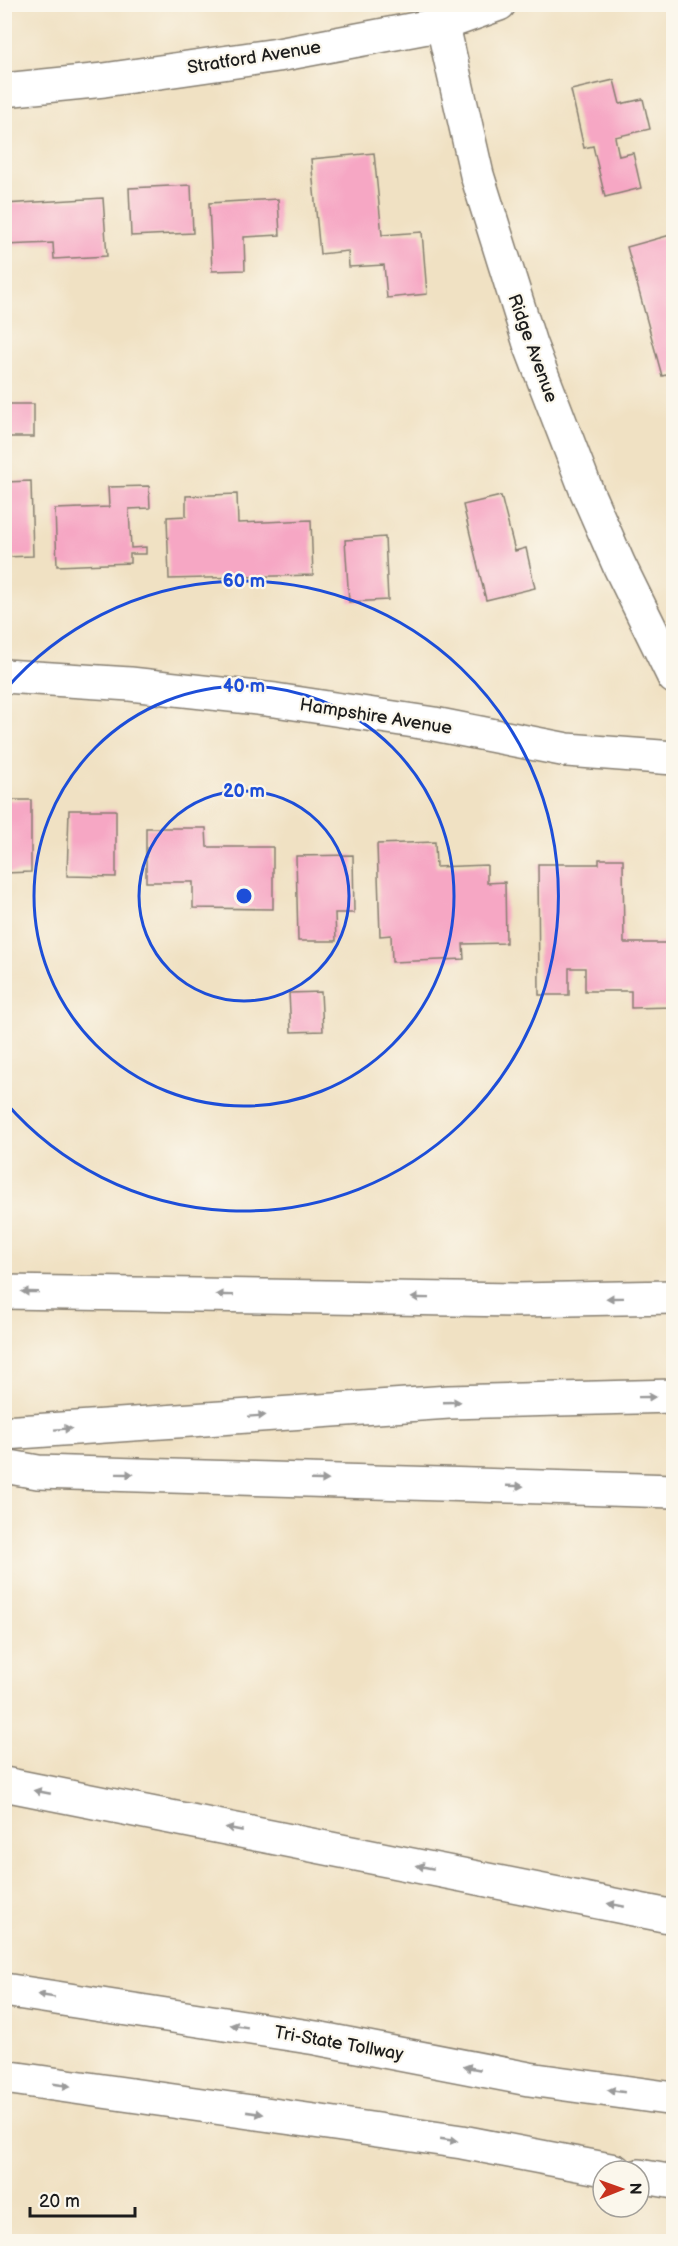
<svg xmlns="http://www.w3.org/2000/svg" width="678" height="2246" font-family="'Balsamiq Sans',sans-serif">
<rect width="100%" height="100%" fill="#fbf7ec"/>
<filter id="ink" filterUnits="userSpaceOnUse"><feTurbulence type="fractalNoise" baseFrequency=".0167" numOctaves="2"/><feDisplacementMap in="SourceGraphic" scale="12" xChannelSelector="R" yChannelSelector="G"/><feConvolveMatrix kernelMatrix="1 2 1 2 8 2 1 2 1" color-interpolation-filters="sRGB"/></filter>
<filter id="wash" filterUnits="userSpaceOnUse"><feTurbulence type="fractalNoise" baseFrequency=".008" numOctaves="4" result="noise"/><feDisplacementMap in="SourceGraphic" scale="24" xChannelSelector="R" yChannelSelector="G"/><feGaussianBlur stdDeviation="1.35" result="paint"/><feColorMatrix in="noise" values="0 0 0 0 0 0 0 0 0 0 0 0 0 0 0 0 0 1.4 0 .05"/><feComposite in="paint" operator="in"/></filter>
<g filter="url(#wash)">
<rect width="100%" height="100%" fill="#f0e1c3"/>
<g id="blocks">
<g fill="#f6a7c4">
<path d="M614,80L620,104L643,99L650,129L615,137L619,156L633,153L641,188L605,197L593,146L584,148L571,90Z"/>
<path d="M374,153L382,235L422,232L427,294L387,298L384,265L349,267L348,251L320,254L311,159Z"/>
<path d="M191,185L193,233L131,236L129,188Z"/>
<path d="M103,198L107,256L54,259L53,243L4,245V204Z"/>
<path d="M278,199L280,235L244,237L245,270L212,271L209,203Z"/>
<path d="M674,234V373L662,376L627,247Z"/>
<rect x="4" y="404" width="30" height="33"/>
<path d="M31,481L33,556L4,557V482Z"/>
<path d="M149,486L150,508L129,509L131,548L146,547V554H130V563L57,566L55,509L109,507L108,487Z"/>
<path d="M237,494L238,523L311,520L313,575L169,579L167,517L186,516V496Z"/>
<path d="M501,496L515,551L526,548L535,588L486,600L463,505Z"/>
<path d="M385,537L388,600L349,602L345,540Z"/>
<path d="M4,800H31V872L4,873Z"/>
<path d="M69,810H116V877L67,876Z"/>
<path d="M146,828H206L207,847H273V909L193,908V882H146Z"/>
<path d="M435,842L436,867L487,865V883L505,882L506,943L463,944L464,959L392,962L391,935L380,936L377,844Z"/>
<path d="M353,855L354,913H335L336,941H298L296,856Z"/>
<path d="M599,859H623L624,943H674V1007L631,1008V991H585V968H569V995H539L538,864H599Z"/>
<path d="M321,992L323,1031L291,1032L289,993Z"/>
</g>
</g>
</g>
<g filter="url(#ink)">
<use href="#blocks" fill-opacity="0" stroke="#867e70" stroke-width="1.5"/>
<g fill="none" stroke-linecap="round" stroke-linejoin="round">
<defs>
<g id="minor">
<path d="M438,4L477,175L530,344L587,492L619,565L674,677"/>
<path d="M4,90L104,80L278,55L443,24L499,4"/>
<path d="M4,676L130,684L275,700L434,724L567,750L674,758"/>
</g>
<g id="motorway">
<path d="M4,1292L516,1300L674,1297"/>
<path d="M4,1433L449,1402L674,1396"/>
<path d="M4,1466L38,1472L674,1491"/>
<path d="M4,1784L674,1917"/>
<path d="M4,1990L316,2038L529,2079L674,2099"/>
<path d="M4,2077L462,2142L615,2171"/>
<path d="M639,2176L674,2182"/>
</g>
</defs>
<use href="#minor" stroke="#867e70" stroke-width="36"/>
<use href="#motorway" stroke="#867e70" stroke-width="36"/>
<use href="#minor" stroke="#fff" stroke-width="33"/>
<use href="#motorway" stroke="#fff" stroke-width="33"/>
</g>
<defs><path id="oneway-solid" d="M-6-.8H1V-3.2L6.5 0L1 3.2V.8H-6Z" transform="scale(1.5)"/></defs>
<g fill="#999">
<use href="#oneway-solid" transform="translate(30 1292) rotate(-179)"/>
<use href="#oneway-solid" transform="translate(225 1295) rotate(-179)"/>
<use href="#oneway-solid" transform="translate(420 1298) rotate(-179)"/>
<use href="#oneway-solid" transform="translate(615 1298) rotate(179)"/>
<use href="#oneway-solid" transform="translate(647 1397) rotate(-1)"/>
<use href="#oneway-solid" transform="translate(452 1402) rotate(-2)"/>
<use href="#oneway-solid" transform="translate(257 1416) rotate(-4)"/>
<use href="#oneway-solid" transform="translate(63 1429) rotate(-4)"/>
<use href="#oneway-solid" transform="translate(125 1474) rotate(1)"/>
<use href="#oneway-solid" transform="translate(320 1480) rotate(2)"/>
<use href="#oneway-solid" transform="translate(515 1486) rotate(2)"/>
<use href="#oneway-solid" transform="translate(42 1792) rotate(-169)"/>
<use href="#oneway-solid" transform="translate(234 1829) rotate(-169)"/>
<use href="#oneway-solid" transform="translate(425 1867) rotate(-169)"/>
<use href="#oneway-solid" transform="translate(616 1905) rotate(-169)"/>
<use href="#oneway-solid" transform="translate(46 1996) rotate(-171)"/>
<use href="#oneway-solid" transform="translate(239 2026) rotate(-171)"/>
<use href="#oneway-solid" transform="translate(472 2068) rotate(-169)"/>
<use href="#oneway-solid" transform="translate(62 2085) rotate(8)"/>
<use href="#oneway-solid" transform="translate(616 2091) rotate(-172)"/>
<use href="#oneway-solid" transform="translate(255 2113) rotate(8)"/>
<use href="#oneway-solid" transform="translate(449 2140) rotate(8)"/>
</g>
</g>
<g fill="none" stroke="#1d4ed8" stroke-width="3">
<circle cx="244" cy="896" r="105"/>
<circle cx="244" cy="896" r="210"/>
<path d="M6 689A315 315 0 1 1 6 1103"/>
</g>
<g text-anchor="middle" stroke-width="4.5" stroke-linejoin="round" paint-order="stroke">
<g font-size="18" fill="#1c1c1c" stroke="#fbf7ec">
<text transform="translate(254 57) rotate(-9)" y="6">Stratford Avenue</text>
<text transform="translate(533 348) rotate(70)" y="6">Ridge Avenue</text>
<text transform="translate(376 716) rotate(9)" y="6">Hampshire Avenue</text>
<text transform="translate(339 2043) rotate(10)" y="6">Tri-State Tollway</text>
</g>
</g>
<circle cx="244" cy="896" r="9" fill="#1d4ed8" stroke="#fbf7ec" stroke-width="3"/>
<g font-size="18" text-anchor="middle" font-weight="bold" fill="#1d4ed8" stroke="#fbf7ec" stroke-width="4.5" stroke-linejoin="round" paint-order="stroke">
<text x="244" y="587">60 m</text>
<text x="244" y="692">40 m</text>
<text x="244" y="797">20 m</text>
</g>
<rect width="678" height="2246" fill="none" stroke="#fbf7ec" stroke-width="24"/>
<g transform="translate(621 2189) rotate(89)"><circle r="28" fill="#fbf7ec" stroke="#a29f99" stroke-width="1.5"/>
<path d="M0-4.5L10 22L0 15L-10 22Z" fill="#c8321e"/>
<text y="-9" font-size="16" font-weight="bold" text-anchor="middle" fill="#1c1c1c">N</text>
</g>
<path d="M30 2207v9h105v-9" fill="none" stroke="#1c1c1c" stroke-width="3"/>
<text x="39" y="2207" font-size="18" fill="#1c1c1c" stroke="#fbf7ec" stroke-width="4.5" paint-order="stroke">20 m</text>
</svg>
